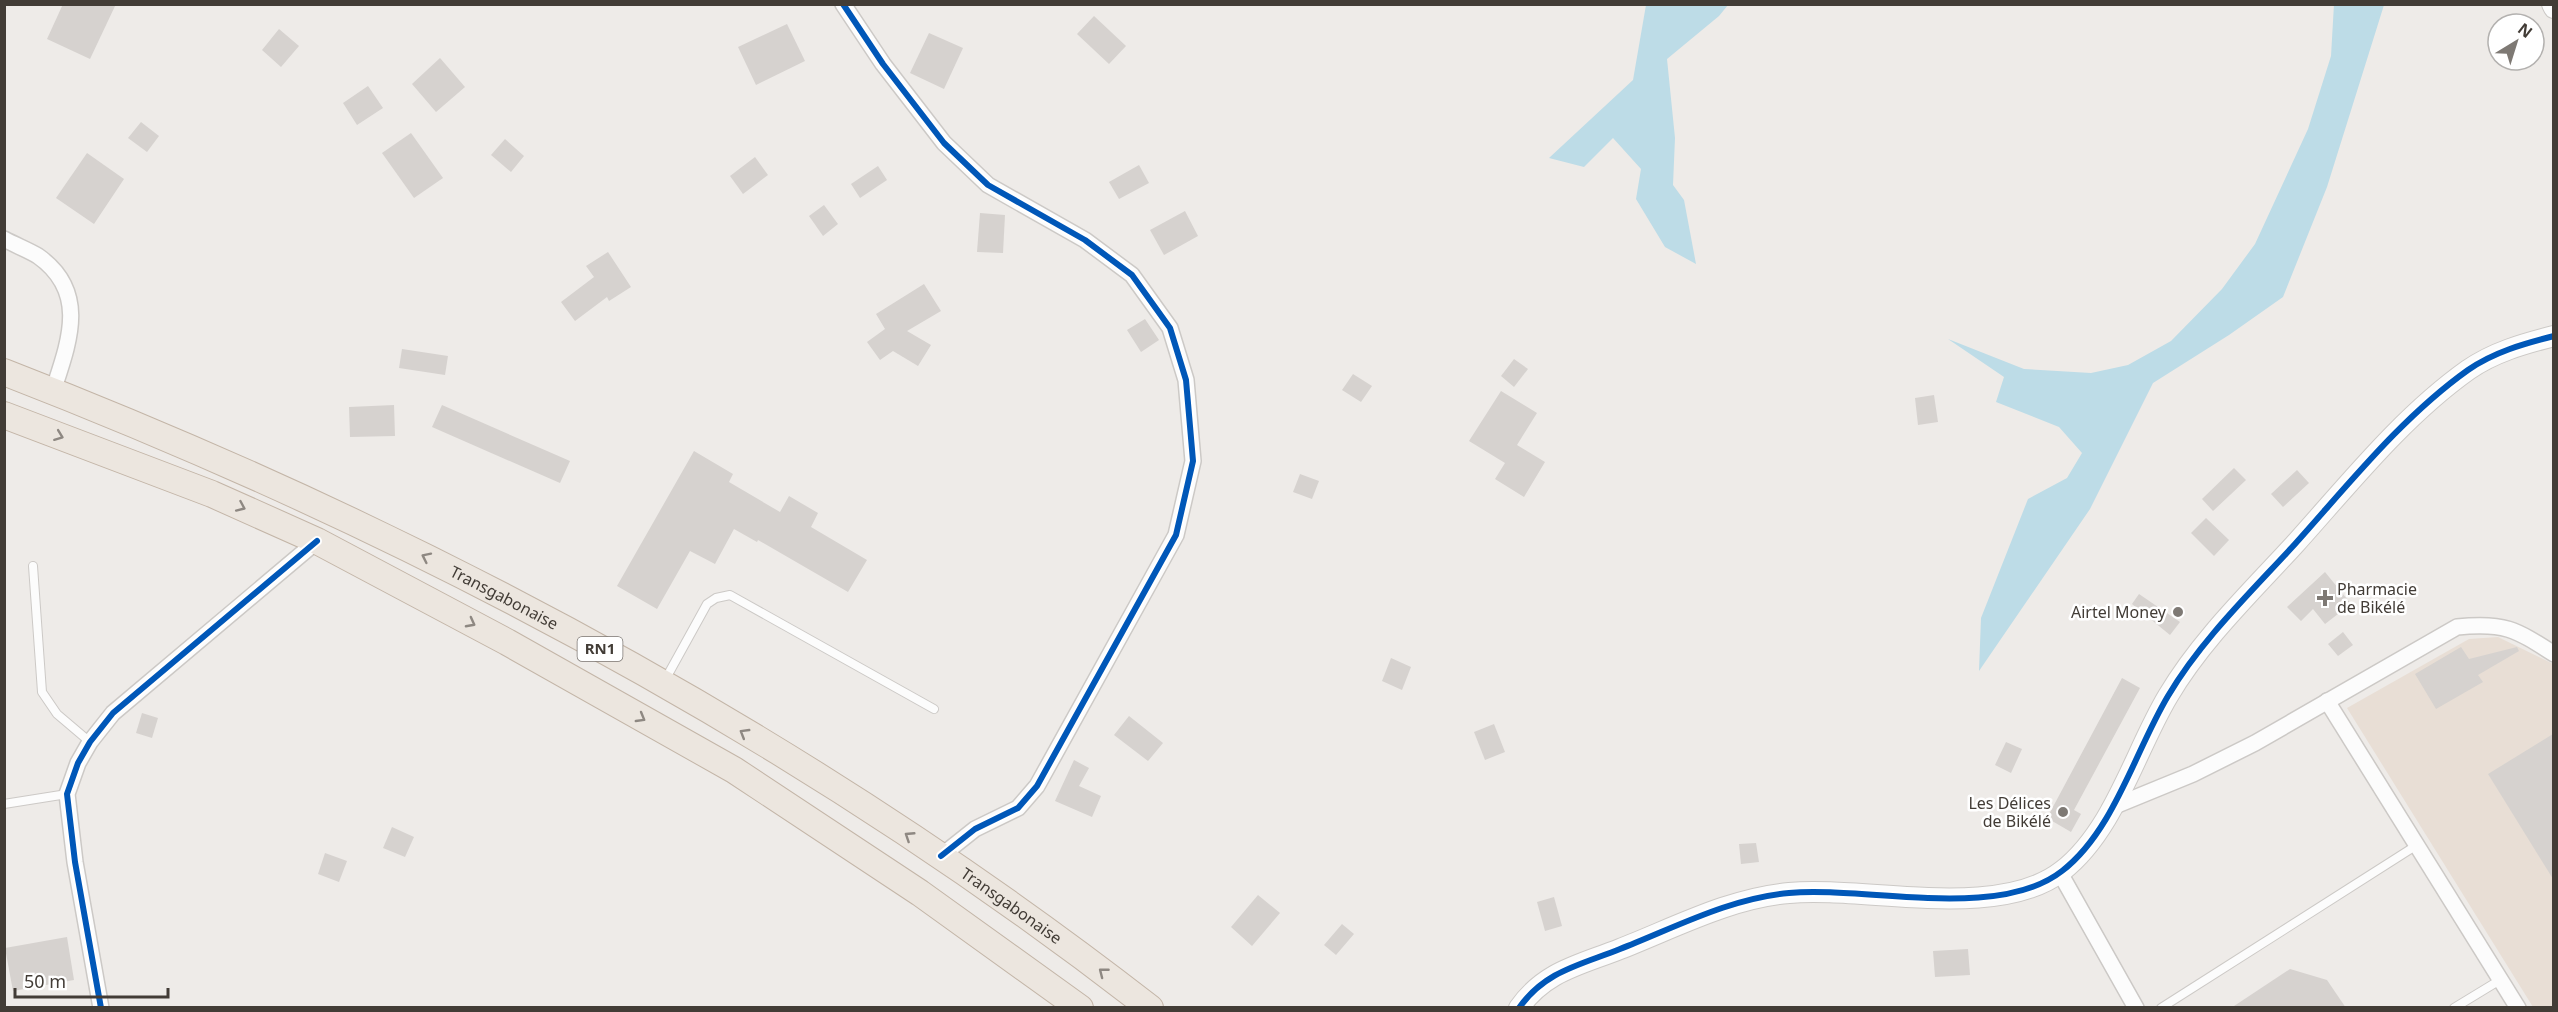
<svg xmlns="http://www.w3.org/2000/svg" width="2558" height="1012" font-family="'Noto Sans',sans-serif">
<rect width="100%" height="100%" fill="#eeebe8"/>
<path fill="#e8ded5" d="M2498,637L2553,664V1007H2533L2347,708L2469,639Z"/>
<g fill="#bddce7">
<path d="M2334,4L2384,5L2327,187L2283,297L2229,335L2153,383L2090,509L1979,671L1981,618L2028,499L2067,478L2082,453L2059,427L1996,402L2004,377L1948,339L2024,369L2091,373L2128,365L2171,341L2222,289L2255,244L2308,129L2331,56Z"/>
<path d="M1646,5H1728L1719,16L1667,59L1675,138L1673,185L1684,200L1696,264L1665,247L1636,199L1641,169L1613,138L1584,167L1549,158L1633,80Z"/>
</g>
<g fill="#d6d2cf">
<path d="M63,4H116L90,59L47,39Z"/>
<path d="M1094,16L1126,46L1109,64L1077,34Z"/>
<path d="M787,24L805,61L756,85L738,47Z"/>
<path d="M279,29L299,46L281,67L262,50Z"/>
<path d="M929,33L963,48L944,89L910,73Z"/>
<path d="M440,58L465,87L436,112L412,84Z"/>
<path d="M368,86L383,108L357,125L343,103Z"/>
<path d="M141,122L159,136L147,152L128,138Z"/>
<path d="M411,133L443,178L414,198L382,153Z"/>
<path d="M505,139L524,156L511,172L491,155Z"/>
<path d="M87,153L124,179L94,224L56,198Z"/>
<path d="M755,157L768,175L743,194L730,176Z"/>
<path d="M1139,165L1149,183L1119,199L1109,182Z"/>
<path d="M878,166L887,180L860,198L851,184Z"/>
<path d="M824,205L838,224L823,236L809,216Z"/>
<path d="M1185,211L1198,236L1164,255L1150,230Z"/>
<path d="M980,213L1005,215L1003,253L977,252Z"/>
<path d="M608,252L631,287L609,301L607,297L575,321L561,302L594,277L586,266Z"/>
<path d="M924,284L941,311L907,331L931,345L918,366L893,351L880,360L867,342L885,329L876,314Z"/>
<path d="M1145,319L1159,340L1141,352L1127,330Z"/>
<path d="M402,349L448,356L445,375L399,368Z"/>
<path d="M1514,359L1528,369L1514,387L1501,376Z"/>
<path d="M1353,374L1372,386L1361,402L1342,390Z"/>
<path d="M1501,391L1537,413L1517,445L1545,462L1524,497L1495,479L1505,463L1469,441Z"/>
<path d="M1934,395L1938,422L1918,425L1915,398Z"/>
<path d="M394,405L395,436L350,437L349,407Z"/>
<path d="M442,405L570,461L560,483L432,427Z"/>
<path d="M694,451L733,474L729,482L780,512L789,496L818,513L811,527L867,560L848,592L758,540L757,542L734,529L715,564L690,551L657,609L617,586Z"/>
<path d="M2234,468L2246,480L2213,511L2202,499Z"/>
<path d="M2297,470L2309,483L2283,507L2271,494Z"/>
<path d="M1300,474L1319,481L1312,499L1293,492Z"/>
<path d="M2206,518L2229,540L2214,556L2191,533Z"/>
<path d="M2325,572L2351,604L2325,624L2313,609L2301,621L2287,607Z"/>
<path d="M2139,594L2180,622L2170,635L2132,604Z"/>
<path d="M2343,632L2353,645L2338,656L2328,644Z"/>
<path d="M2461,647L2469,659L2517,647L2519,651L2478,675L2483,682L2436,709L2415,674Z"/>
<path d="M1391,658L1411,667L1402,690L1382,681Z"/>
<path d="M2122,678L2140,688L2074,810L2081,814L2071,832L2047,818Z"/>
<path d="M142,713L158,718L152,738L136,733Z"/>
<path d="M1129,716L1163,743L1148,761L1114,735Z"/>
<path d="M1494,724L1505,752L1485,760L1474,732Z"/>
<path d="M2553,734V879L2488,774Z"/>
<path d="M2006,742L2022,749L2011,773L1995,765Z"/>
<path d="M1074,760L1089,768L1079,786L1101,796L1092,817L1055,801Z"/>
<path d="M392,827L414,837L405,857L383,848Z"/>
<path d="M1756,843L1759,862L1741,864L1739,844Z"/>
<path d="M325,853L347,861L339,882L318,874Z"/>
<path d="M1258,895L1280,913L1252,946L1231,927Z"/>
<path d="M1554,897L1562,926L1545,931L1537,902Z"/>
<path d="M1342,924L1354,934L1336,955L1324,945Z"/>
<path d="M67,937L74,980L13,991L5,948Z"/>
<path d="M1968,949L1970,975L1935,977L1933,951Z"/>
<path d="M2290,969L2327,980L2346,1008H2231Z"/>
</g>
<g fill="none" stroke-linecap="round" stroke-linejoin="round">
<defs>
<g id="service">
<path d="M33,566L42,692L57,714L90,742"/>
<path d="M665,680L707,604L716,598L730,595L934,709"/>
<path d="M4,804L67,794"/>
<path d="M2161,1008L2417,845"/>
<path d="M2454,1008L2500,980"/>
</g>
<g id="minor">
<path d="M843,4L883,64L944,143L988,185L1085,240L1132,275L1170,328L1186,380L1193,461L1176,535L1037,786L1018,808L975,829L941,856"/>
<path d="M4,239C15,245 28,250 38,256C89,292 69,342 53,391"/>
<path d="M2327,701L2518,1008"/>
<path d="M2110,808L2193,774L2255,743L2457,627C2504,622 2515,629 2554,654"/>
<path d="M2060,873L2136,1008"/>
<path d="M101,1008L75,862L67,794L78,763L90,742L113,713L317,541"/>
</g>
<g id="tertiary">
<path d="M2552,4L2554,8"/>
<path d="M1519,1008C1545,971 1580,965 1620,949C1674,928 1730,898 1789,893C1866,886 1998,921 2062,871C2114,831 2135,751 2168,696C2201,640 2251,592 2295,544C2349,484 2402,417 2468,370C2494,352 2523,344 2554,336"/>
</g>
<g id="trunk">
<path id="s1" d="M4,372C412,530 804,739 1150,1008"/>
<path d="M4,415L212,494L317,541L507,642L734,770L920,893L1080,1008"/>
</g>
</defs>
<use href="#service" stroke="#ccc9c6" stroke-width="10"/>
<use href="#minor" stroke="#ccc9c6" stroke-width="18"/>
<use href="#tertiary" stroke="#ccc9c6" stroke-width="22"/>
<use href="#trunk" stroke="#c3b5a7" stroke-width="28"/>
<use href="#service" stroke="#fcfcfc" stroke-width="8"/>
<use href="#minor" stroke="#fcfcfc" stroke-width="15"/>
<use href="#tertiary" stroke="#fcfcfc" stroke-width="20"/>
<use href="#trunk" stroke="#ece6df" stroke-width="26"/>
<defs>
<g id="cycleway">
<path d="M843,4L883,64L944,143L988,185L1085,240L1132,275L1170,328L1186,380L1193,461L1176,535L1037,786L1018,808L975,829L941,856"/>
<path d="M101,1008L75,862L67,794L78,763L90,742L113,713L317,541"/>
<path d="M1519,1008C1545,971 1580,965 1620,949C1674,928 1730,898 1789,893C1866,886 1998,921 2062,871C2114,831 2135,751 2168,696C2201,640 2251,592 2295,544C2349,484 2402,417 2468,370C2494,352 2523,344 2554,336"/>
</g>
</defs>
<use href="#cycleway" stroke="#fff" stroke-width="10"/>
<use href="#cycleway" stroke="#0057b8" stroke-width="6"/>
</g>
<defs><path id="oneway-chevron" d="M-2-3.5L2.5 0L-2 3.5" fill="none" stroke-width="1.6" stroke-linecap="round" stroke-linejoin="round" transform="scale(1.5)"/></defs>
<g stroke="#8e8882">
<use href="#oneway-chevron" transform="translate(59 436) rotate(21)"/>
<use href="#oneway-chevron" transform="translate(241 507) rotate(24)"/>
<use href="#oneway-chevron" transform="translate(426 557) rotate(-154)"/>
<use href="#oneway-chevron" transform="translate(471 623) rotate(28)"/>
<use href="#oneway-chevron" transform="translate(641 718) rotate(30)"/>
<use href="#oneway-chevron" transform="translate(744 733) rotate(-149)"/>
<use href="#oneway-chevron" transform="translate(909 836) rotate(-147)"/>
<use href="#oneway-chevron" transform="translate(1103 972) rotate(-142)"/>
</g>
<g fill="#7e7974" stroke="#fff" stroke-width="2">
<path d="M2322 589h6v6h6v6h-6v6h-6v-6h-6v-6h6z"/>
<circle cx="2178" cy="612" r="6"/>
<circle cx="2063" cy="812" r="6"/>
</g>
<g text-anchor="middle" stroke-width="5" stroke-linejoin="round" paint-order="stroke">
<rect fill="#fff" stroke="#7b7672" stroke-width="1.5" x="577.5" y="637" width="45" height="24" rx="4.5"/>
<g font-size="15" font-weight="bold" fill="#423c36">
<text x="600" y="654">RN1</text>
</g>
<g font-size="16" fill="#423c36" stroke="#fff" text-anchor="end">
<text x="2337" y="595" text-anchor="start">Pharmacie<tspan x="2337" dy="18">de Bikélé</tspan></text>
<text x="2166" y="618">Airtel Money</text>
<text x="2051" y="809">Les Délices<tspan x="2051" dy="18">de Bikélé</tspan></text>
</g>
<g font-size="16" fill="#423c36" stroke="#fff">
<text dy="6" stroke="none"><textPath href="#s1" startOffset="549">Transgabonaise</textPath></text>
<text dy="6" stroke="none"><textPath href="#s1" startOffset="1143">Transgabonaise</textPath></text>
</g>
</g>
<rect width="2558" height="1012" fill="none" stroke="#423c36" stroke-width="12"/>
<g transform="translate(2516 42) rotate(38)"><circle r="28" fill="#ffffff" stroke="#b3b1af" stroke-width="1.5"/>
<path d="M0-4.5L10 22L0 15L-10 22Z" fill="#7e7974"/>
<text y="-9" font-size="16" font-weight="bold" text-anchor="middle" fill="#423c36">N</text>
</g>
<path d="M15 988v9h153v-9" fill="none" stroke="#423c36" stroke-width="3"/>
<text x="24" y="988" font-size="18" fill="#423c36" stroke="#ffffff" stroke-width="4.5" paint-order="stroke">50 m</text>
</svg>
